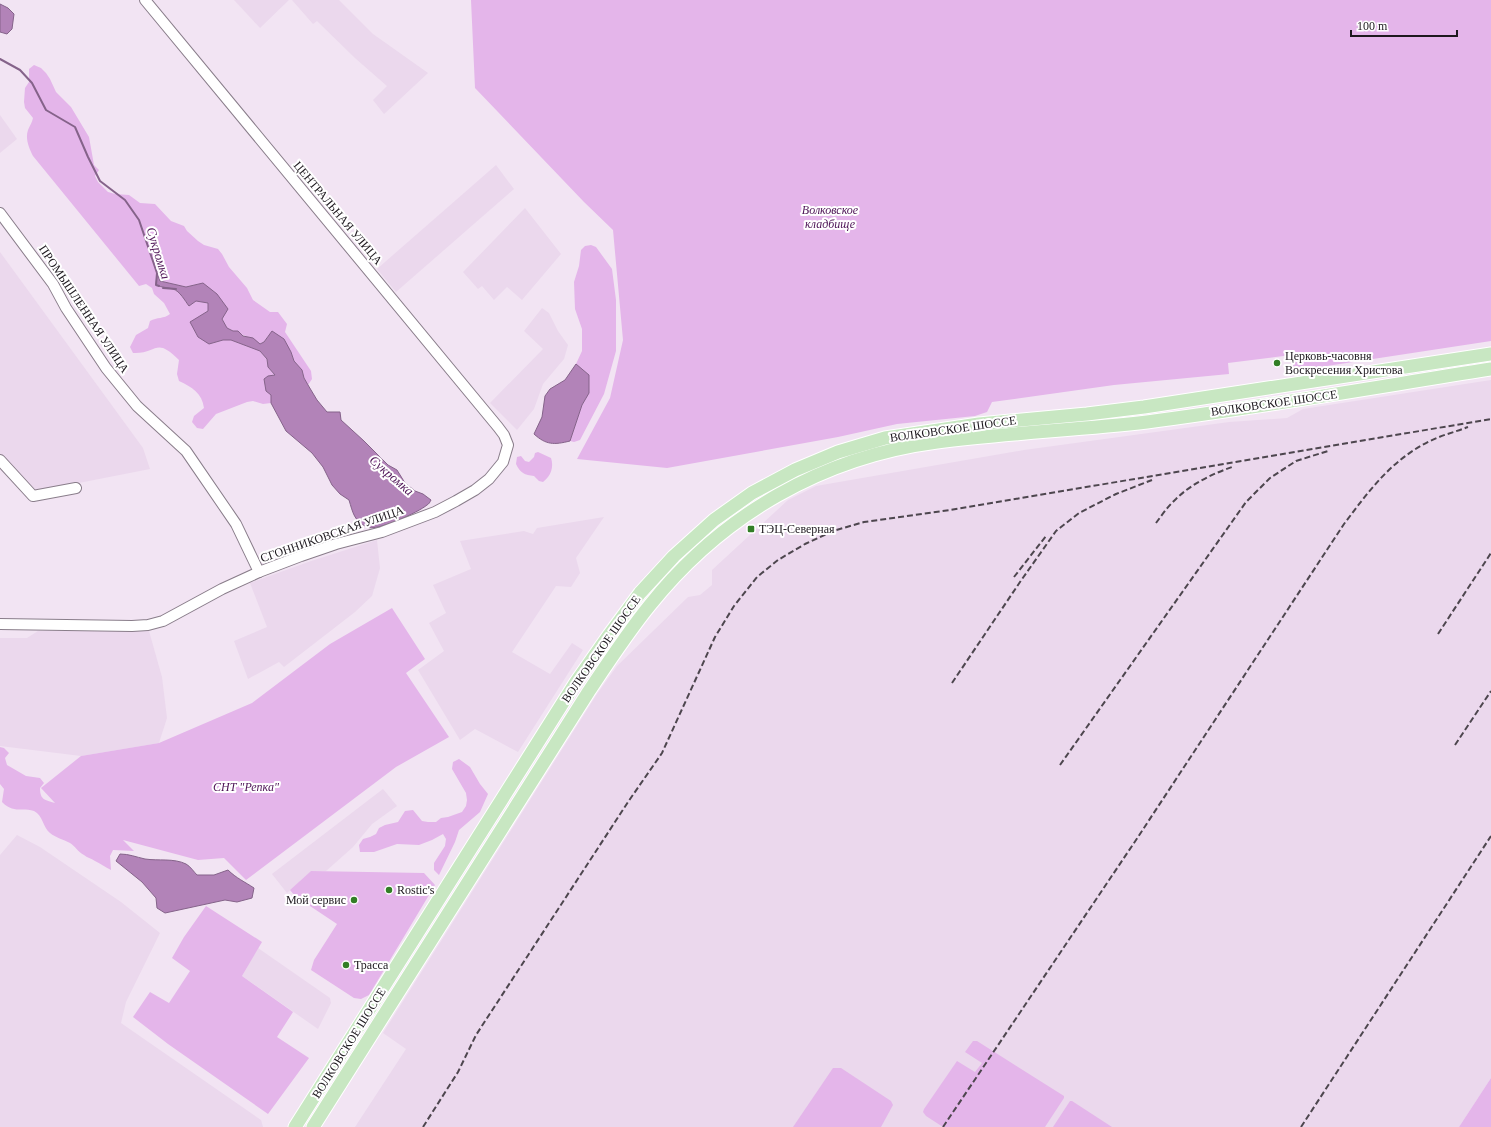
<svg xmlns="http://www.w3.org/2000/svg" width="1491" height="1127" font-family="Georgia,serif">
<rect width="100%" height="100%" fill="#f2e4f3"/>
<g fill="#ebd8ed">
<path d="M234,0H289L260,28Z"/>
<path d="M292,0H339L373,34L428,73L384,114L373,100L387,86L355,58L317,21L313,24Z"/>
<path d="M0,115L17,139L0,153Z"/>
<path d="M496,165L514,189L396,292L377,269Z"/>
<path d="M525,208L561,254L522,300L507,287L494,300L482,286L478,289L463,272Z"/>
<path d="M0,252L143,448L150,469L33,492L0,455Z"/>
<path d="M542,308L549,313L558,331L568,345L564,359L543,384L534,409L517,430L490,403L543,349L524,331Z"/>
<path d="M1491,380V1078L1459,1127H355L406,1049L383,1033L597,694L617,666L688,597L700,595L712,585V570L788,500L816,486L1024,450L1229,422L1287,418L1303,409Z"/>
<path d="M604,517L576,558L580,573L571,587L556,586L512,652L550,674L572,643L583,650L518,752L475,729L460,740L418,670L444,651L429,623L446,613L433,585L471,569L460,541L524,531L533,534L537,528Z"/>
<path d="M377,540L380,568L372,596L355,612L284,667L279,662L248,679L234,641L267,627L250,583L311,561Z"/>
<path d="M38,631H149L162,677L167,718L159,743L81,756L0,746V638H27Z"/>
<path d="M383,789L397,806L372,824L353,847L326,871H311L287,893L272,874Z"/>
<path d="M17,835L40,847L121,902L160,933L126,1002L121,1023L261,1120L263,1127H0V855Z"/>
<path d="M258,948L330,998L331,1003L318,1029L242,976Z"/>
</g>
<g fill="#e4b5ea">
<path d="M471,0H1491V341L1294,371L1291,355L1228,363L1229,374L1114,385L992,402L987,412L975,416L897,424L838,437L667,468L577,459L610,398L623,340L613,230L584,202L475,88Z"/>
<path d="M34,65L41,68L46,73L50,79L56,92L71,107L89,137L94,165L99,170L95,176L98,182L108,192L115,194L129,195L140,203L155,204L171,221L184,226L187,231L198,241L204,245L218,249L222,254L229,267L247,288L253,300L270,312H278L287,324L285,332L311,371L312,379L308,385L304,378L302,370L294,361L291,352L268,336L264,342L260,344C250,336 238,334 227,328L203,283L186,287L160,281L158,274L157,285C163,288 167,287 173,289C180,291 185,301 189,306L196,301L208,303L209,344L223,340H231L260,351L267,359L268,366L275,376L271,395V403L263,404L253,401L247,402L216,414L203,429L197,428L192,422L194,416L204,408C202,393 192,387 179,381L177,374L179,360C155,336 158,354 133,353L130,347L136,335L148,328L150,321C157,317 164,319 170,314L164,303L154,294L152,288L146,284L139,286L33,156C29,148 25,139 28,130C30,125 32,123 33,118L25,108L24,102L25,88L29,82V69Z"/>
<path d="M591,245L596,247L612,269L616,300V351L604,394L580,440L574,442L570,441L582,405L589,393V375L576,364L582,351V329L575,309L574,282L579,266L581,250L585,246Z"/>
<path d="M538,452L551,458C554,467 551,476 543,482L539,481L534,476C525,475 520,473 516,464L517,457L521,456L525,461L529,462L534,457L535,453Z"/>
<path d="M392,608L425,659L406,673L449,737L396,767L246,880L224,858L198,860L123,840L134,851L113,850L110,856L111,870C105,867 101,864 95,861C91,858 87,858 84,855C78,852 75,846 70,843C63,839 56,838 50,833C43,828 43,815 34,811C22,807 14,814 2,802L4,789L0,784V747L4,748L9,753L5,758L7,765L26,776L40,778L44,783L40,788C40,800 45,800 55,803L41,788L81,756L159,743L252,703L330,644Z"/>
<path d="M459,759L470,767L480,784L488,794L480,812L459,830L455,842L439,875L434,870V863L445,846L446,839L443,834L432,840L419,845L397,844L374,852H360L359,845L363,839L370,837L376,834L379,828L385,825L398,822L405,811L413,810L422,821L428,822H436L441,818L448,817L462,812L466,806L467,800L466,793L452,769L453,762Z"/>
<path d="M311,871L424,873L435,885L369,995L361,999L354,998L311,970L314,960L337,924L295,896L290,890Z"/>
<path d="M206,906L262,942L242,976L293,1012L277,1037L309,1058L268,1114L168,1044L133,1017L150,992L169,1003L190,971L172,958L184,937Z"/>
<path d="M973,1041H977L1064,1096V1098L1045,1127H943L926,1116L923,1112L924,1109L957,1061L975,1072L982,1063L965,1052Z"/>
<path d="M833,1068H841L891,1101L893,1105L881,1127H793Z"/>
<path d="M1491,1078V1127H1459Z"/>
<path d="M1070,1101H1072L1112,1127H1053Z"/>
</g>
<g fill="#b283b8" stroke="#85638a">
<path d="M0,4L8,8L14,14L12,29L7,34L0,32Z"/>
<path d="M157,273L160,281L186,287L203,283L217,294L228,309L222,319L227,328L233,331H238L243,336L253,338L260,344L264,342L272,331L284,339L291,352L294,361L302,370L304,378L308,385L317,400L327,412H340L341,420L364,441L388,465L397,470L405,483L415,491L423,494L431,500C430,502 429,504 427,505C419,512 376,532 367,527C354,521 353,513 349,500L340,494L332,485L323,467L312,453L286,431L271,403V395L266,391L264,379L268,376L275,375L268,367L267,359L260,351L231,340H223L209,344L198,337L190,322L208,311V303L196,301L189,306C185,301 180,291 173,289C167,287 163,288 156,285Z"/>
<path d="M576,364L589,375V393L582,405L570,441C554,445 546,445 534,434L542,417L545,396L550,389L565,380Z"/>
<path d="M120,854C129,854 136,857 145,859C158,861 174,858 186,864C190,866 194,872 197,875H214L228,870C236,878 245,882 254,888L252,898L237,902L225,900L165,913L157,908L156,898L142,882L116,861Z"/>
</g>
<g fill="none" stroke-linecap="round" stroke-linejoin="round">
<g stroke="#85638a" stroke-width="2">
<path d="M0,59L20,70L32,83L46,110L75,127L88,157L100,181L125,200L139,220L157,273L156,285L159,286"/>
<path d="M163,288L176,289"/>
</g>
<defs>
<g id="minor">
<path d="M0,213L53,284L66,308L106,368L137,406L186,451L236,524L259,572"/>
<path d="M0,460L33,496L76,488"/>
<path d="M0,624L132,626L148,625L163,621L222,589L259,572L301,556L336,544L382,532L435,512L456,501L475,490L489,479L503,462L508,445L504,435L498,427L145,0"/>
</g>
<g id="major">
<path d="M295,1127L576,682L609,635L640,593L674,556L714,520L752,493L795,470L838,452L885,438L979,424L1087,414L1144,407L1491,354"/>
<path d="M313,1127L589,691C609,661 628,632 650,605C722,515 822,457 937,442C1007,433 1077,430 1147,422C1262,407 1377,387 1491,369"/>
</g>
</defs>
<use href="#minor" stroke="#897d8a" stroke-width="12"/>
<use href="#major" stroke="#fff" stroke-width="15"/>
<use href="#minor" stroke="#fff" stroke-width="10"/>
<use href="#major" stroke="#c8e7c2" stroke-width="13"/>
<g stroke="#4d464e" stroke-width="2" stroke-dasharray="6 3" stroke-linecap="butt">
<path d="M1156,523C1162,515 1168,506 1176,499C1191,484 1212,474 1232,467"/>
<path d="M1014,577L1046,536"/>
<path d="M1438,634L1491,553"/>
<path d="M952,683L1020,582L1056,531L1079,513L1116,494L1152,480"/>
<path d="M1455,745L1491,691"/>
<path d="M1060,765L1246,502L1270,478L1296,461L1328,451"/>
<path d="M423,1127L458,1072L476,1035L628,802L662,753L715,637L734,606L757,577L778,560L805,544L833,531L864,522L950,510L1491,419"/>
<path d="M943,1127L1136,840L1344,524C1369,491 1391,460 1430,441C1442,435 1455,432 1468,427"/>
<path d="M1301,1127L1491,836"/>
</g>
</g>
<g fill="#327e26" stroke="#fff" stroke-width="1.5">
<circle cx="1277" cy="363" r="4"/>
<rect x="747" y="525" width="8" height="8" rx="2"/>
<circle cx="389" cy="890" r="4"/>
<circle cx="354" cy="900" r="4"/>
<circle cx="346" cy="965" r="4"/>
</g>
<g text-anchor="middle" stroke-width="4" stroke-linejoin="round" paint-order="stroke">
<g font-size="12" font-style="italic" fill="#4d1356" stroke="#fff">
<text x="830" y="214">Волковское<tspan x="830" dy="14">кладбище</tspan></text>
<text x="246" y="791">СНТ "Репка"</text>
</g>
<g font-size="12" fill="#1d181e" stroke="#fff">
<text transform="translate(338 213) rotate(50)" y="4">ЦЕНТРАЛЬНАЯ УЛИЦА</text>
<text transform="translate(84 309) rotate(56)" y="4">ПРОМЫШЛЕННАЯ УЛИЦА</text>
<text transform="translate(1274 403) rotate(-8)" y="4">ВОЛКОВСКОЕ ШОССЕ</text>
<text transform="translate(953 429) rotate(-8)" y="4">ВОЛКОВСКОЕ ШОССЕ</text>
<text transform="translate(332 534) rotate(-19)" y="4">СГОННИКОВСКАЯ УЛИЦА</text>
<text transform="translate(601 649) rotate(-55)" y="4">ВОЛКОВСКОЕ ШОССЕ</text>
<text transform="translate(349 1043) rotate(-58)" y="4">ВОЛКОВСКОЕ ШОССЕ</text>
</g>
<g font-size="12" fill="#1d181e" stroke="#fff" text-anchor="start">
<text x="1285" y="360">Церковь-часовня<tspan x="1285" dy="14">Воскресения Христова</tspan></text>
<text x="759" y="533">ТЭЦ-Северная</text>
<text x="397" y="894">Rostic's</text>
<text x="346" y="904" text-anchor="end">Мой сервис</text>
<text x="354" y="969">Трасса</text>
</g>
<g font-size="13" font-style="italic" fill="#4f1557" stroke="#fff">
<text transform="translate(159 253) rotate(73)" y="5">Сукромка</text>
<text transform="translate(392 475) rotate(41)" y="5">Сукромка</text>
</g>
</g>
<path d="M1351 30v6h106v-6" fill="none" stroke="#1d181e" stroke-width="2"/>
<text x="1357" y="30" font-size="12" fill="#1d181e" stroke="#ffffff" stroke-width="3" paint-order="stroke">100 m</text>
</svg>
